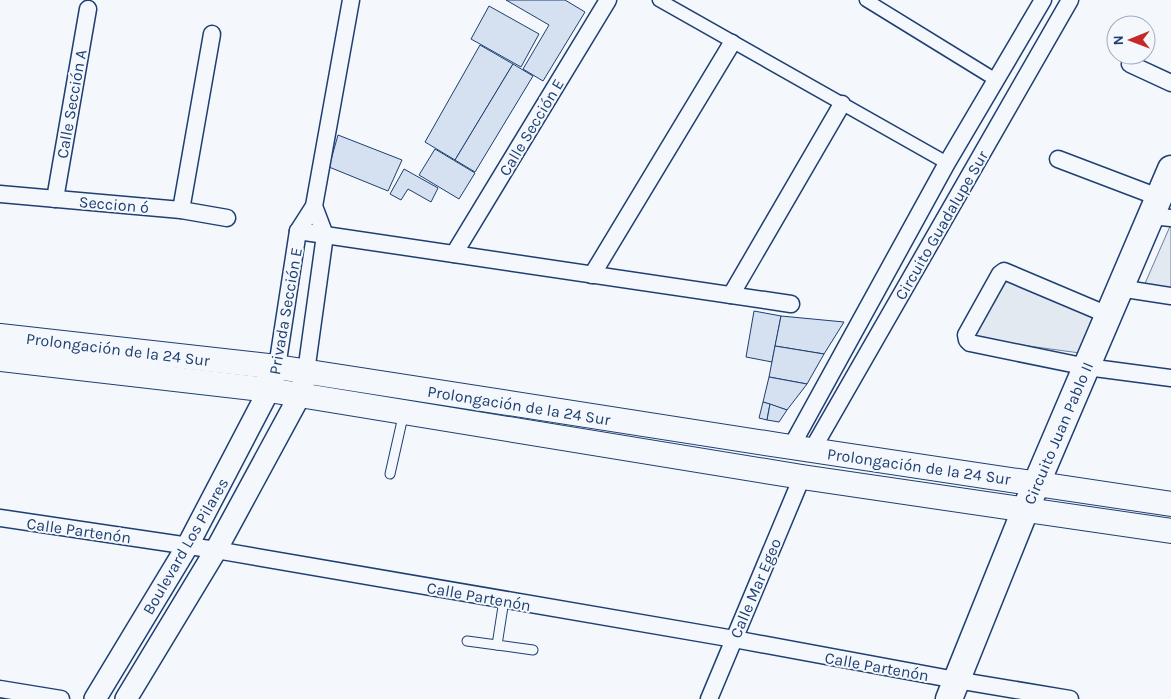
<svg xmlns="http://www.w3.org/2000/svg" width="1171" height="699" font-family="Karla,sans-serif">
<rect width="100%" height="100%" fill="#f4f7fb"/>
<g fill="#e3e9f0" stroke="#687fa3">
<path d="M1171,224V292L1143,288Z"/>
<path d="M1006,275L1102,317L1087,354L970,338Z"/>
</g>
<g fill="#d5e0f0" stroke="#1d3f73">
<path d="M506,0H565L585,12L543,81L523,69L549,25Z"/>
<path d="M489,6L539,34L521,67L471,39Z"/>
<path d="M480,45L513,64L455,160L425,142Z"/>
<path d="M513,64L533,76L475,172L455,160Z"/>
<path d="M338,135L402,160L388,191L329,167Z"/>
<path d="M435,149L475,173L459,199L419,175Z"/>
<path d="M404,169L438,188L431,202L408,189L401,200L390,194Z"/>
<path d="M754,311L781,316L772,362L746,357Z"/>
<path d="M781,316L844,322L824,354L775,346Z"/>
<path d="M775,346L824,354L807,384L769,377Z"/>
<path d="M769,377L807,384L787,410L763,402Z"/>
<path d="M763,402L770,404L767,420L759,418Z"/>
<path d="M770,404L787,410L779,422L767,420Z"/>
</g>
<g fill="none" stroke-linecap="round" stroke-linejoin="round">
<defs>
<g id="service">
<path d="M390,474L404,412"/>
<path d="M504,600L497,645L533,650"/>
<path d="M467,641L497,645"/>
</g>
<g id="pedestrian">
<path d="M659,0L947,163"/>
<path d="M866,0L996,80"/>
</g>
<g id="minor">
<path d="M1130,64L1171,83"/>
<path d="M1058,159L1158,197"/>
<path d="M0,194L181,210L227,218"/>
<path d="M55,199L88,9"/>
<path d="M181,210L212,34"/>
<path d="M1151,216L1171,218"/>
<path d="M298,231L791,304"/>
<path d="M454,254L608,0"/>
<path d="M592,275L732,43"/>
<path d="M1119,288L1171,296"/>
<path d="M731,295L842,104"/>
<path d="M1108,315L1004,271L1000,274L966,335L967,340L970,343L1087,367L1171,378"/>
<path d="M277,367L298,231L314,206L351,0"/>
<path d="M306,372L325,235L314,206"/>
<path d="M791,447L947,163L1043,0"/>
<path d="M812,450L1070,0"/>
<path d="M0,518L216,550L734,639L956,680L1070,699"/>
<path d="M0,689L61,699"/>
<path d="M709,699L802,477"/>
</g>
<g id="tertiary">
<path d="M95,699L188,545L269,390L274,376"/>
<path d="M126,699L216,550L300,395L306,372"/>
</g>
<g id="secondary">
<path d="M0,336L277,367L791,447L1171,504"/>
<path d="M0,359L269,390L802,477L1171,531"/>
</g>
<path id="primary" d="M949,699L1026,508L1171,169"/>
</defs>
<use href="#service" stroke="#1d3f73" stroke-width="11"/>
<use href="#pedestrian" stroke="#1d3f73" stroke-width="15"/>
<use href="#minor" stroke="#1d3f73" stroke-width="19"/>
<use href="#tertiary" stroke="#1d3f73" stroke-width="24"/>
<use href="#secondary" stroke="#1d3f73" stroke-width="26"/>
<use href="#primary" stroke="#1d3f73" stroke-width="29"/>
<use href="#service" stroke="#f4f7fb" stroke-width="9"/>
<use href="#pedestrian" stroke="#f4f7fb" stroke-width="12"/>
<use href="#minor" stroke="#f4f7fb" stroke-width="16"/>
<use href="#tertiary" stroke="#f4f7fb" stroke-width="21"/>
<use href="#secondary" stroke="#f4f7fb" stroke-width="24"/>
<use href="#primary" stroke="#f4f7fb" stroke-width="26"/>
</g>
<g text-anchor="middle" stroke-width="4" stroke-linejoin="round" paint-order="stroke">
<g font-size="16" fill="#1d3f73" stroke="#f4f7fb">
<text transform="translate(71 104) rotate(-80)" y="6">Calle Sección A</text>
<text transform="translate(531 127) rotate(-59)" y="6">Calle Sección E</text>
<text transform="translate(114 204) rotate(5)" y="6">Seccion ó</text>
<text transform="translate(941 225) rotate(-60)" y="6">Circuito Guadalupe Sur</text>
<text transform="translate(285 311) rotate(-80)" y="6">Privada Sección E</text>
<text transform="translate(118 349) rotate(7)" y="6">Prolongación de la 24 Sur</text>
<text transform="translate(519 405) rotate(9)" y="6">Prolongación de la 24 Sur</text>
<text transform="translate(1058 433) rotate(-67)" y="6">Circuito Juan Pablo II</text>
<text transform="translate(919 466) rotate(8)" y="6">Prolongación de la 24 Sur</text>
<text transform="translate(79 530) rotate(8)" y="6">Calle Partenón</text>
<text transform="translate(185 546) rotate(-60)" y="6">Boulevard Los Pilares</text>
<text transform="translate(755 588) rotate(-67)" y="6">Calle Mar Egeo</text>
<text transform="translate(479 596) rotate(10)" y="6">Calle Partenón</text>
<text transform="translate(877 666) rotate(10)" y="6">Calle Partenón</text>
</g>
</g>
<g transform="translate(1131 40) rotate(269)"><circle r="24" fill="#f4f7fb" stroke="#9eadc5"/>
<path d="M0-4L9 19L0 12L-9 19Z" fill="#c62828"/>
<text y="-8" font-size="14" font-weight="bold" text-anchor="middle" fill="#1d3f73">N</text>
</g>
</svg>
